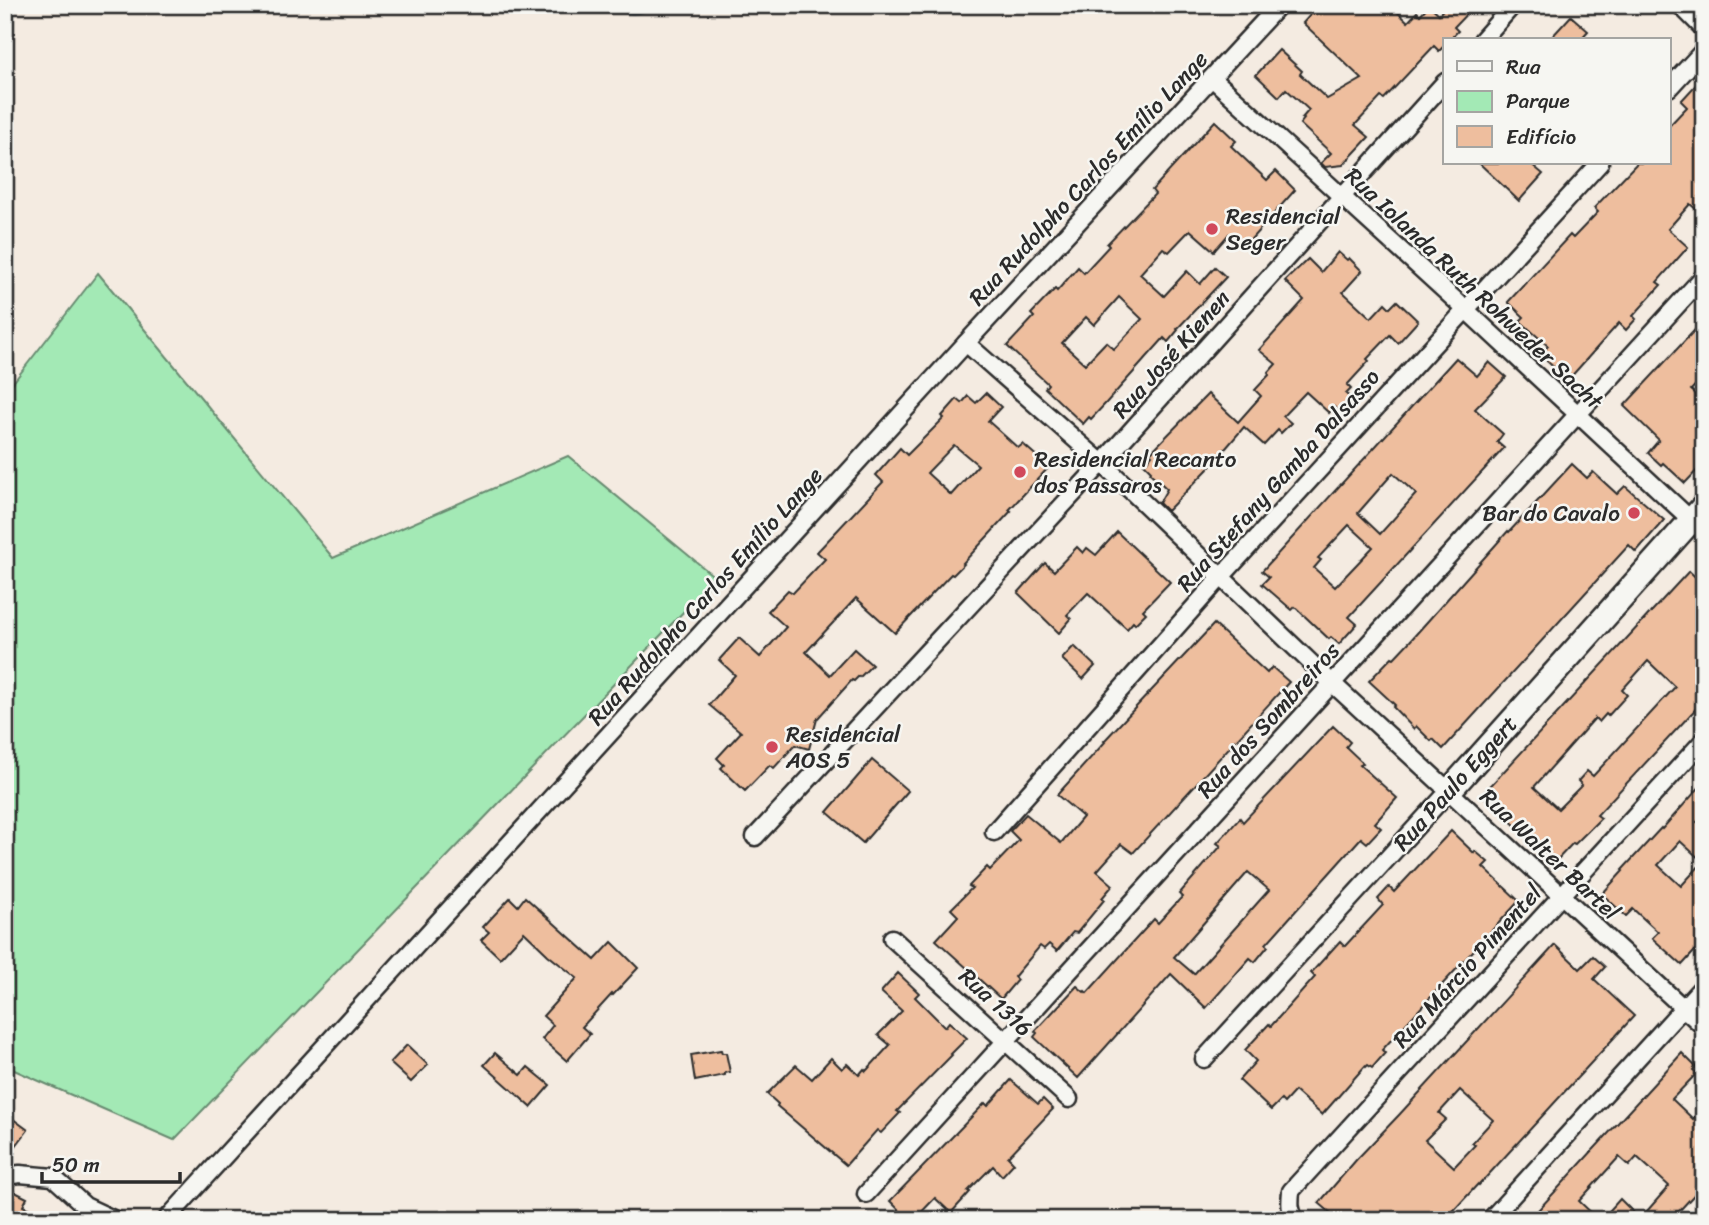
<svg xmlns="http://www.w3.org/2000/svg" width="1709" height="1225" font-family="Sriracha,sans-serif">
<rect width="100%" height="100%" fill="#f4ebe1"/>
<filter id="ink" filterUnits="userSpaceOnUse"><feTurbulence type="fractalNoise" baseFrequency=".0143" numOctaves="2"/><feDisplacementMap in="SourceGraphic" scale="14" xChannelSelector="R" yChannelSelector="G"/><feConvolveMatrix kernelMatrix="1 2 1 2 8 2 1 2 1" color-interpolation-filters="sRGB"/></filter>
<g filter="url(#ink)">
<path fill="#a3e9b5" stroke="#678a70" stroke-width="2" d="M98,273L333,558L568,456L716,578L174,1140L5,1066V393Z"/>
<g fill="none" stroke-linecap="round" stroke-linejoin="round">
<path stroke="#68879f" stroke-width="5" d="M603,5C621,10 636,18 653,5"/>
</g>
<g fill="#eebe9e" stroke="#2b2b2b" stroke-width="2" fill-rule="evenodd">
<path d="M1319,5H1390L1408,22L1417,12L1420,15L1429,5L1439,14L1447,5H1475L1454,27L1458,31L1449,40H1445V45L1439,51L1434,46L1384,99L1381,97L1355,125L1369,137L1343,165L1325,167L1321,163L1331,153L1300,124L1304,119L1302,118L1309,110L1286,89L1279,97L1256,75L1279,50L1302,71L1300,74L1327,99L1362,79L1303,23Z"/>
<path d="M1571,16L1588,31L1580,40H1549Z"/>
<path d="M1704,76V216L1690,204L1668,229L1688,247L1657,282L1661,285L1633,316L1636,319L1626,330L1619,323L1568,380L1540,355L1548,346L1520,321L1524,317L1508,302L1570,235L1573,238L1598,212L1594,208L1637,163H1669V126L1687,107L1681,101Z"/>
<path d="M1215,121L1236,141L1231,146L1267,180L1276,171L1295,190L1244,247L1229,234L1214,251L1190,230L1169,252L1163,248L1140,274L1164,296L1187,271L1200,284L1215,267L1226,277L1177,329L1178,330L1168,342L1164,338L1106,403L1091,419L1089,417L1083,424L1045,388L1048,384L1007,346L1034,317L1031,314L1055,289L1057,291L1078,267L1084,273L1109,246L1107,244L1155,194L1152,190ZM1119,297L1142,319L1114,349L1106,342L1085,364L1062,343L1086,317L1094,325Z"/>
<path d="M1479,163H1530L1543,174L1519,201Z"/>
<path d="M1338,252L1347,260L1349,258L1362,271L1343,292L1371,318L1385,303L1390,308L1397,301L1418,321L1398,343L1390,335L1367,359L1369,361L1347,385L1351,389L1346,394L1355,402L1343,416L1334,407L1329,413L1306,392L1283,416L1291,423L1281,433L1278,430L1264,445L1244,427L1208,469L1167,511L1159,503L1167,489L1150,473L1151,471L1144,464L1152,455L1150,453L1208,394L1238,422L1261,396L1255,390L1269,375L1268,373L1276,364L1259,350L1304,300L1285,281L1308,259L1321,272Z"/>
<path d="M1704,320V376L1691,390L1704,401V463L1685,483L1663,463L1661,465L1648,453L1659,440L1624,406Z"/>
<path d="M1456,358L1477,376L1489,362L1506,377L1475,409L1503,434L1497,442L1504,448L1349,617L1357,624L1339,644L1331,637L1329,639L1295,607L1292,610L1262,584L1269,577L1262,571ZM1393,473L1416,494L1380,534L1358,513ZM1349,525L1373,547L1335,587L1314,568L1321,560L1318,558Z"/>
<path d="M986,393L1001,407L988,421L1018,448L1023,444L1049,467L1009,510L1011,511L963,563L964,564L953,575L951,574L895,633L856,598L806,652L830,675L854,649L872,665L860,677L859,676L854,681L852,680L817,719L809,749L795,745L774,768L770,765L745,791L721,768L724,765L717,758L741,732L709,705L735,675L719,660L739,638L760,657L786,627L768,611L788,590L793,593L825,559L817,552L883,482L876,475L900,448L907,455L944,418L942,416L957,399L962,403L968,396L976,403ZM954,445L978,465L951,495L927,473Z"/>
<path d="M1572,464L1587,478L1593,472L1617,494L1625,486L1664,520L1636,552L1629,545L1443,749L1433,739L1431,741L1416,726L1414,729L1393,707L1395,705L1369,681L1392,657L1394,658L1410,641L1508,531L1509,532Z"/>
<path d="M1117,532L1170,582L1143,610L1146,613L1135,624L1133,622L1127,629L1088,593L1067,615L1071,619L1059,633L1018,593L1045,563L1054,571L1077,547L1083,553L1087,548L1096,555Z"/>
<path d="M1689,571L1704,585V700L1597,815L1601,818L1575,844L1573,843L1555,862L1482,795ZM1648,661L1675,687L1593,776L1587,771L1578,781L1582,785L1558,809L1534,787L1595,718L1599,722L1606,714L1608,716L1627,695L1622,690Z"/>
<path d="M1214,624L1267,673L1272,667L1289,682L1133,853L1121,844L1097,871L1113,885L1102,898L1104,900L1077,933L1073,932L1057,951L1049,944L1044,949L1040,946L1014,977L1017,980L1001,999L936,940L958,916L951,909L972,888L969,886L987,867L990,870L1019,840L1010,831L1026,814L1061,843L1083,817L1057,795L1105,742L1104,741Z"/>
<path d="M1074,646L1095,666L1083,679L1062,659Z"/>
<path d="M1333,726L1350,742L1346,747L1363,763L1360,765L1397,798L1375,823L1381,828L1367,843L1361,838L1266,944L1268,946L1255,962L1250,958L1206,1008L1171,974L1078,1078L1034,1037L1037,1033L1035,1031L1077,986L1084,992L1085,991L1087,993L1154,919L1158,923L1182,897L1179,894L1221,846L1217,843L1240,818L1243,822ZM1248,872L1269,890L1194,974L1174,957Z"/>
<path d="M872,760L908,791L863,843L827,812Z"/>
<path d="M1704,782V815L1697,822L1704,828V941L1682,965L1652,938L1658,932L1633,909L1626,916L1602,894L1623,871L1622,870L1661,828L1662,829ZM1680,841L1703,862L1681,886L1658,865Z"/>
<path d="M1451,831L1474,853L1475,851L1488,862L1483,867L1519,901L1382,1050L1385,1053L1372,1068L1368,1065L1366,1067L1365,1066L1322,1115L1295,1091L1284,1103L1281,1100L1271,1110L1239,1080L1256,1061L1245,1050L1269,1024L1271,1026L1315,977L1311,973L1340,941L1345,946L1383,905L1378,899L1389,887L1394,892Z"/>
<path d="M525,897L595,960L612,942L638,968L613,995L612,994L582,1027L590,1034L567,1061L542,1039L553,1025L543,1016L577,978L548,955L524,932L500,958L481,940L489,932L483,927L510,898L518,906Z"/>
<path d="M1555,945L1580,969L1593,956L1605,967L1594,979L1634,1016L1479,1185L1478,1184L1445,1220H1339L1319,1203L1357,1159L1399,1115ZM1460,1090L1493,1120L1472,1143L1475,1145L1454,1167L1425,1140L1446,1119L1439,1113Z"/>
<path d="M898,973L919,993L915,997L945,1027L949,1022L967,1038L951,1054L952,1055L897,1111L900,1113L881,1133L877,1130L846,1165L777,1106L778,1104L767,1094L796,1065L812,1079L831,1058L842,1069L847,1064L859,1075L864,1069L866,1071L890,1045L878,1035L902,1011L881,992Z"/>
<path d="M407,1045L428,1065L411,1082L390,1063Z"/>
<path d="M721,1050L722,1053H726L730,1072L725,1073V1075L695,1081L691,1055Z"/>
<path d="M495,1053L521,1075L528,1067L550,1085L531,1107L484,1065Z"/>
<path d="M1682,1053L1696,1067L1693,1070L1697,1073L1672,1099L1693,1119L1704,1107V1184L1680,1210L1671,1220H1601L1620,1199L1640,1219L1669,1186L1637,1157L1629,1166L1619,1157L1579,1201L1599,1220H1529Z"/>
<path d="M1011,1080L1038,1104L1043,1099L1053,1109L1008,1157L1014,1163L1002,1176L993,1166L968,1191L970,1192L951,1213L935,1198L914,1220H909L890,1201L985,1103L988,1106Z"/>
<path d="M5,1113L28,1130L5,1160Z"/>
<path d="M5,1187L27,1198L23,1206L53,1220H5Z"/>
</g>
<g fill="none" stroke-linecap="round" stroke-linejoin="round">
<defs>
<g id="street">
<path d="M1680,5L1704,29"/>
<path d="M1482,40L1513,5"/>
<path d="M1212,78L1465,309L1704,532"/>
<path d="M1669,88L1704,50"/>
<path d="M966,343L1102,463L1332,683L1704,1027"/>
<path d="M994,832L1221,577L1600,163"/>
<path d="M755,837L1102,463L1445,82"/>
<path d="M892,938L1069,1099"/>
<path d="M1204,1059L1449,791"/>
<path d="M5,1176L20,1174L53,1177L85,1206L115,1220"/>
<path d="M866,1194L1704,276"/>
<path d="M166,1220L966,343L1279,5"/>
<path d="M1296,1220C1289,1211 1290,1202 1291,1191L1704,740"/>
<path d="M1490,1220L1704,985"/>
</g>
<path id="secondary" d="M1449,791L1704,506"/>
</defs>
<use href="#street" stroke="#2b2b2b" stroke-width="21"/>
<use href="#secondary" stroke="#2b2b2b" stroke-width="28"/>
<use href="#street" stroke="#f6f6f2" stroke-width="16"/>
<use href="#secondary" stroke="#f6f6f2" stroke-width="23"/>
</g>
</g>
<g fill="#d1495b" stroke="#f6f6f2" stroke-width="2.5">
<circle cx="1212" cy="229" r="7"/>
<circle cx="1020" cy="472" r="7"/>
<circle cx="1634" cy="513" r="7"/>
<circle cx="772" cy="747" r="7"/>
</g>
<g text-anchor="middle" stroke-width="5" stroke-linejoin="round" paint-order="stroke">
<g font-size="23" fill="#2b2b2b" stroke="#f6f6f2">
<text transform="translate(1088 178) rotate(-47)" y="8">Rua Rudolpho Carlos Emílio Lange</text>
<text transform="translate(1474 288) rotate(43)" y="8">Rua Iolanda Ruth Rohweder Sacht</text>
<text transform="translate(1171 354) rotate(-48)" y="8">Rua José Kienen</text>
<text transform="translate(1278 480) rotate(-48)" y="8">Rua Stefany Gamba Dalsasso</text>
<text transform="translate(705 596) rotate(-48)" y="8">Rua Rudolpho Carlos Emílio Lange</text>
<text transform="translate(1268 720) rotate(-48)" y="8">Rua dos Sombreiros</text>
<text transform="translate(1455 783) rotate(-48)" y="8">Rua Paulo Eggert</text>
<text transform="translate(1550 854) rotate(43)" y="8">Rua Walter Bartel</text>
<text transform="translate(1467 966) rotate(-48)" y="8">Rua Márcio Pimentel</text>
<text transform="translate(996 1002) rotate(42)" y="8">Rua 1316</text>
</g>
<g font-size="23" fill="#2b2b2b" stroke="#f6f6f2" text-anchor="start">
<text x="1226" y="224">Residencial<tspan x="1226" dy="26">Seger</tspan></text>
<text x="1034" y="467">Residencial Recanto<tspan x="1034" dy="26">dos Passaros</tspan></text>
<text x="1620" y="521" text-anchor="end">Bar do Cavalo</text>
<text x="786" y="742">Residencial<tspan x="786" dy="26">AOS 5</tspan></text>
</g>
</g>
<rect width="1709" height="1225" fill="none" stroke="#f6f6f2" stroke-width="28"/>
<rect x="14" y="14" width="1681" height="1197" fill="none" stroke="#2b2b2b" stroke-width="2.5" filter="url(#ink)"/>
<rect x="1443" y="38" width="228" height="126" fill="#f6f6f2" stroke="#a5a5a2" stroke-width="2"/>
<rect x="1457" y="61" width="35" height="10" fill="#f6f6f2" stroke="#a5a5a2" stroke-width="2"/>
<text x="1506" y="74" font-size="21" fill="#2b2b2b">Rua</text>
<rect x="1457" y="91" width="35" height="21" fill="#a3e9b5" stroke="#a5a5a2" stroke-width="2"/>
<text x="1506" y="108" font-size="21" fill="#2b2b2b">Parque</text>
<rect x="1457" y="126" width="35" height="21" fill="#eebe9e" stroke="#a5a5a2" stroke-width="2"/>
<text x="1506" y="144" font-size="21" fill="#2b2b2b">Edifício</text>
<path d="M42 1172v10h138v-10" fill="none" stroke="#2b2b2b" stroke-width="3.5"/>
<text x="52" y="1172" font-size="21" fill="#2b2b2b" stroke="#f6f6f2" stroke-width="5" paint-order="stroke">50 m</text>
</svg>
